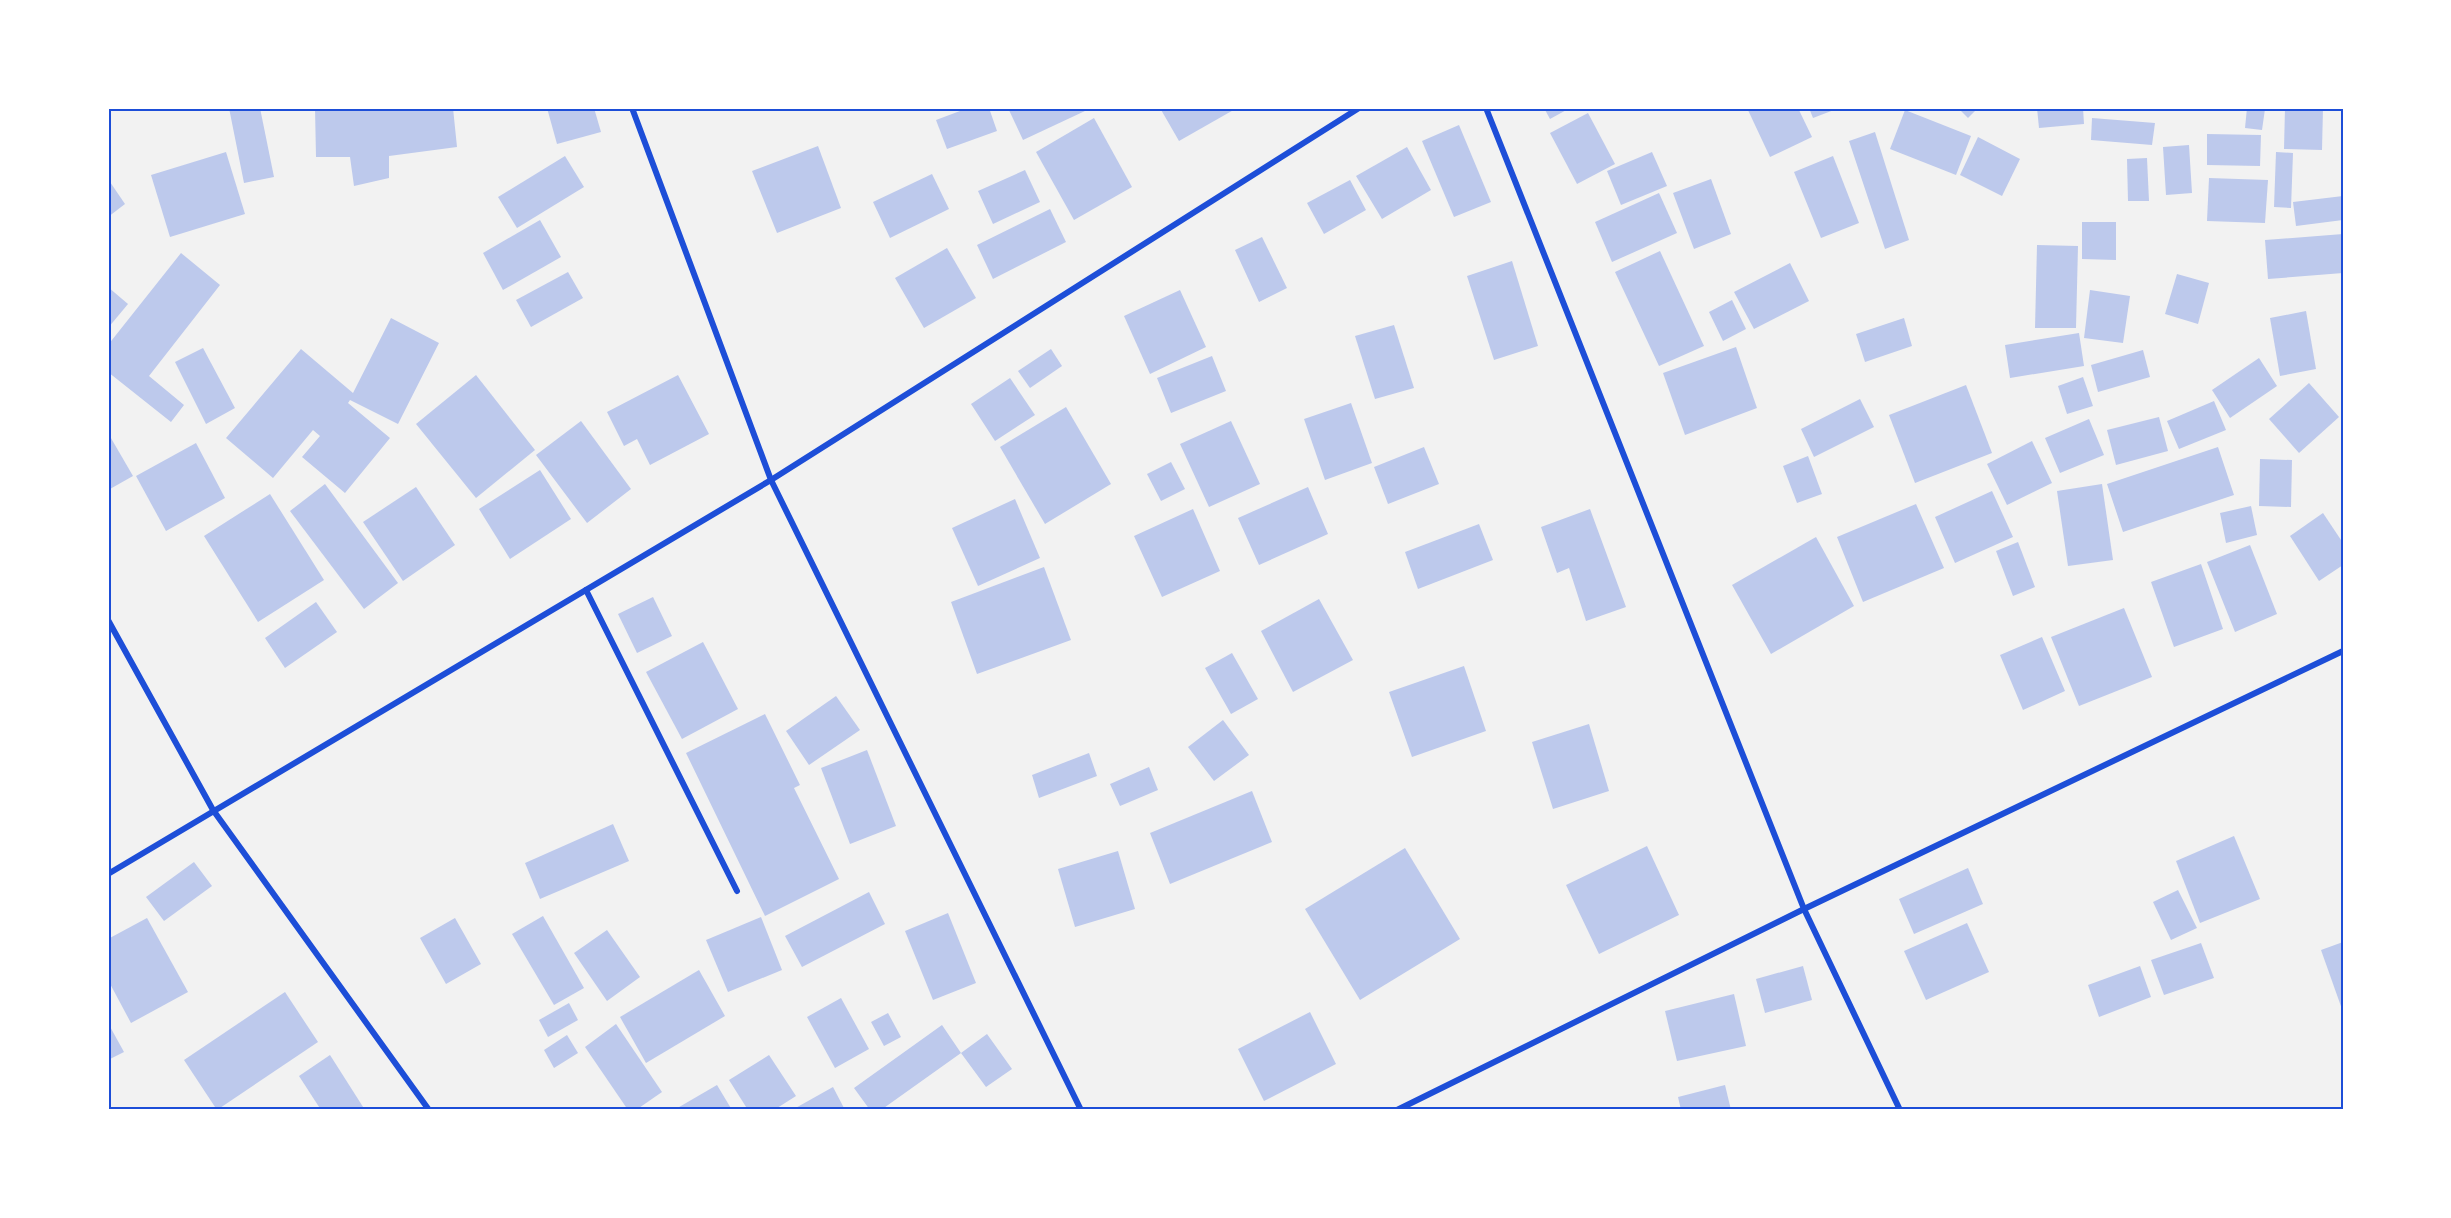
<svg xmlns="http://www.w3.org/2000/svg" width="2451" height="1218" font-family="'Noto Serif',serif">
<rect width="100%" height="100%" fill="#f2f2f2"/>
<g fill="#bdc9ec">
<path d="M229,108H260L274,177L244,183Z"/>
<path d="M315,108H453L457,147L389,156V178L354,186L350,157H316Z"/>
<path d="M547,108H594L601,132L557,144Z"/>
<path d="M968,108H989L997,131L947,149L936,120Z"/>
<path d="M1008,108H1083L1085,111L1023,140Z"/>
<path d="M1160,108H1237L1179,141Z"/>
<path d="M1544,108H1570L1550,119Z"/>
<path d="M1747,108H1798L1812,137L1770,157Z"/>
<path d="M1809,108H1839L1813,118Z"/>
<path d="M1958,108H1978L1968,118Z"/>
<path d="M2037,108H2083L2084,124L2039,128Z"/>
<path d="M2247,108L2265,109L2262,130L2245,128Z"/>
<path d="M2285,108H2323L2322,150L2284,149Z"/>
<path d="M1905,110L1971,136L1956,175L1890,149Z"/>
<path d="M1588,113L1615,164L1577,184L1550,133Z"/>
<path d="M1094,118L1132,187L1074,220L1036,152Z"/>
<path d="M2092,118L2155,123L2152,145L2091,140Z"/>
<path d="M1459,125L1491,202L1454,217L1422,141Z"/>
<path d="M1875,132L1909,240L1885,249L1849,141Z"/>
<path d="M2207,134L2261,135L2260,166L2207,165Z"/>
<path d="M1978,137L2020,159L2002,196L1960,175Z"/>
<path d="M2189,145L2192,193L2166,195L2163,147Z"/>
<path d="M818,146L841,208L777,233L752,171Z"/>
<path d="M1407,147L1431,190L1382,219L1356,176Z"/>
<path d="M226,152L245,214L170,237L151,175Z"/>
<path d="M1652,152L1667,186L1621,205L1607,171Z"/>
<path d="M2276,152L2293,153L2291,208L2274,207Z"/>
<path d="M565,156L584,187L517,228L498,197Z"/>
<path d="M1833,156L1859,223L1821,238L1794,172Z"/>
<path d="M2147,158L2149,201H2128L2127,159Z"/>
<path d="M1025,170L1040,202L993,224L978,191Z"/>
<path d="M932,174L949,209L890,238L873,202Z"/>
<path d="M2209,178L2268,180L2265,223L2207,221Z"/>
<path d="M108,179L125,204L108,217Z"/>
<path d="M1711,179L1731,234L1694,249L1673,193Z"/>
<path d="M1350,180L1366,210L1324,234L1307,203Z"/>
<path d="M1659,193L1677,233L1612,262L1595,222Z"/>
<path d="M2343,196V220L2296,226L2293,202Z"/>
<path d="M1050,209L1066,242L993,279L977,245Z"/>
<path d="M540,220L561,257L503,290L483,253Z"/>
<path d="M2082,222H2116V260L2082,259Z"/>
<path d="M2343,234V273L2268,279L2265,240Z"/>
<path d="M1262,237L1287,288L1259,302L1235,250Z"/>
<path d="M2037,245L2078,246L2076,328H2035Z"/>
<path d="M947,248L976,298L924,328L895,278Z"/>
<path d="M1660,251L1704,346L1659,366L1615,272Z"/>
<path d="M181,253L220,285L149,376L184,405L171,422L108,372V345Z"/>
<path d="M1512,261L1538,346L1494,360L1467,276Z"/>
<path d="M1790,263L1809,301L1754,329L1734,292Z"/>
<path d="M568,272L583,298L531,327L516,300Z"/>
<path d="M2177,274L2209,283L2198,324L2165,314Z"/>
<path d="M108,287L128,304L108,328Z"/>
<path d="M1180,290L1206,347L1150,374L1124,316Z"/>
<path d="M2090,290L2130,296L2123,343L2084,338Z"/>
<path d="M1732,300L1746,329L1723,341L1709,312Z"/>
<path d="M2306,311L2316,369L2280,376L2270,318Z"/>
<path d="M391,318L439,343L398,424L350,400L348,403L390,438L345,493L302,457L320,436L313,430L273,478L226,438L301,349L353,393Z"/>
<path d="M1904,318L1912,346L1865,362L1856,334Z"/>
<path d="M1394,325L1414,388L1375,399L1355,336Z"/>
<path d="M2079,333L2084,366L2010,378L2005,345Z"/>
<path d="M1736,347L1757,408L1685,435L1663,373Z"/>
<path d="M203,348L235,408L206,424L175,362Z"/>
<path d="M1051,349L1062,366L1030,388L1018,371Z"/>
<path d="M2143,350L2150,377L2098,392L2091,365Z"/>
<path d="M1212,356L1226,391L1171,413L1157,378Z"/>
<path d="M2259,358L2277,386L2230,418L2212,390Z"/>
<path d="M476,375L535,450L476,498L416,424Z"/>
<path d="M678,375L709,434L650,465L637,439L624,446L607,412Z"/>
<path d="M2083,377L2093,406L2067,414L2058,386Z"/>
<path d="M1010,378L1035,415L995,441L971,404Z"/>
<path d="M2309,383L2339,417L2299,453L2269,419Z"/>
<path d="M1966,385L1992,453L1915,483L1889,415Z"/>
<path d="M1860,399L1874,427L1814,457L1801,429Z"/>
<path d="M2214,401L2226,430L2179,449L2167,421Z"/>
<path d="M1351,403L1372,463L1325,480L1304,419Z"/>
<path d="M1066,407L1111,484L1045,524L1000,447Z"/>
<path d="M2159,417L2168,451L2116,465L2107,430Z"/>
<path d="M2089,419L2104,455L2060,473L2045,438Z"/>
<path d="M581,421L631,489L587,523L536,455Z"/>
<path d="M1231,421L1260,484L1209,507L1180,444Z"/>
<path d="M108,433L133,476L110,489L108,485Z"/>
<path d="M2032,441L2052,483L2007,505L1987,464Z"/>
<path d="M196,443L225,498L166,531L136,476Z"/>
<path d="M1424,447L1439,484L1388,504L1374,467Z"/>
<path d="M2218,447L2234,495L2123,532L2107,484Z"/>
<path d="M1808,456L1822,494L1797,503L1783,466Z"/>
<path d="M2260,459L2292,460L2291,507L2259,506Z"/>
<path d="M1171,462L1185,489L1161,501L1147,474Z"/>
<path d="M540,470L571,519L510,559L479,509Z"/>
<path d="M325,484L398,583L364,609L290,511Z"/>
<path d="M2102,484L2113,560L2068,566L2057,491Z"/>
<path d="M416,487L455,545L403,581L363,522Z"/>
<path d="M1308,487L1328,534L1259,565L1238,518Z"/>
<path d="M1992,491L2013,537L1955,563L1935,517Z"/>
<path d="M270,494L324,580L258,622L204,536Z"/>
<path d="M1015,499L1040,558L978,586L952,528Z"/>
<path d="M1916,504L1944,568L1863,602L1837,537Z"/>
<path d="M2251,506L2257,535L2226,543L2220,513Z"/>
<path d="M1193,509L1220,571L1162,597L1134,536Z"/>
<path d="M1590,509L1626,607L1586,621L1569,568L1557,573L1541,527Z"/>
<path d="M2323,513L2343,543V565L2319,581L2290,536Z"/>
<path d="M1479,524L1493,560L1418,589L1405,552Z"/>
<path d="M1816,537L1854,606L1771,654L1732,585Z"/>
<path d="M2018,542L2035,587L2013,596L1996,551Z"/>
<path d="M2250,545L2277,614L2235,632L2207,562Z"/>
<path d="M2201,564L2223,629L2174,647L2151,582Z"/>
<path d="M1044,567L1071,640L977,674L951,602Z"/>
<path d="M653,597L672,636L637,653L618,614Z"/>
<path d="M1319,599L1353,660L1293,692L1261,631Z"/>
<path d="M316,602L337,632L285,668L265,638Z"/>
<path d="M2124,608L2152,677L2079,706L2051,637Z"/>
<path d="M2042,637L2065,691L2023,710L2000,655Z"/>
<path d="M703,642L738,709L682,739L646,672Z"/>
<path d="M1232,653L1258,699L1231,714L1205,668Z"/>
<path d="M1464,666L1486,731L1412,757L1389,692Z"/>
<path d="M836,696L860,730L809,765L786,731Z"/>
<path d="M765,714L800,785L794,788L839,879L765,916L686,753Z"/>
<path d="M1223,720L1249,755L1214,781L1188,747Z"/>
<path d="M1589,724L1609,791L1553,809L1532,742Z"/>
<path d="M867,750L896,826L850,844L821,768Z"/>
<path d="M1089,753L1097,776L1039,798L1032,775Z"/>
<path d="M1149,767L1158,790L1120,806L1110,784Z"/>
<path d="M1252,791L1272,842L1170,884L1150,833Z"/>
<path d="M613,824L629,861L540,899L525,863Z"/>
<path d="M2234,836L2260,899L2200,923L2176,861Z"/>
<path d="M1647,846L1679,915L1599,954L1566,885Z"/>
<path d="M1405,848L1460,939L1360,1000L1305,909Z"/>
<path d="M1118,851L1135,909L1075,927L1058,869Z"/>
<path d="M194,862L212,886L164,921L146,897Z"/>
<path d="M1968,868L1983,904L1914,934L1899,899Z"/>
<path d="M2178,890L2197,928L2171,940L2153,902Z"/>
<path d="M869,892L885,924L802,967L785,936Z"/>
<path d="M948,913L976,983L933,1000L905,931Z"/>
<path d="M543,916L584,988L554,1005L512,934Z"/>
<path d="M761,917L782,970L728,992L706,940Z"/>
<path d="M147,918L188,992L131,1023L108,980V939Z"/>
<path d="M455,918L481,964L446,984L420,938Z"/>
<path d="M1967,923L1989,972L1926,1000L1904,951Z"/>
<path d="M607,930L640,977L607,1001L574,953Z"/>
<path d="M2343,942V1012L2321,950Z"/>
<path d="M2201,943L2214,978L2164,995L2151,960Z"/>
<path d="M1803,966L1812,1000L1765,1013L1756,979Z"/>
<path d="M2140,966L2151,997L2099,1017L2088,985Z"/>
<path d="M699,970L725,1016L646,1063L620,1017Z"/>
<path d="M285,992L318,1042L217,1110L184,1060Z"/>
<path d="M1734,994L1746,1046L1677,1061L1665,1011Z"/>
<path d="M841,998L869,1049L835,1068L807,1017Z"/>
<path d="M569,1003L578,1020L548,1037L539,1020Z"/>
<path d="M1310,1012L1336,1064L1264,1101L1238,1049Z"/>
<path d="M888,1013L901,1037L884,1046L871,1022Z"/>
<path d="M108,1023L124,1052L108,1060Z"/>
<path d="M616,1024L662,1092L636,1110H628L585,1047Z"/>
<path d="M942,1025L961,1053L987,1034L1012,1069L986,1087L961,1053L881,1110H870L854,1088Z"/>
<path d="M567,1035L578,1053L554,1068L544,1050Z"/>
<path d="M330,1055L365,1110H321L299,1076Z"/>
<path d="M769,1055L796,1096L774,1110H748L729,1080Z"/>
<path d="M717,1085L732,1110H674Z"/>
<path d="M1725,1085L1731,1110H1681L1678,1097Z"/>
<path d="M833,1087L845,1110H792Z"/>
</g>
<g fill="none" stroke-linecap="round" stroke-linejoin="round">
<g stroke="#1d4ed8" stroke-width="6">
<path d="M632,108L771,480L1081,1110"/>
<path d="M1486,108L1804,909L1900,1110"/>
<path d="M586,590L737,891"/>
<path d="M108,620L213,810L429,1110"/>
<path d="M108,874L771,480L1359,108"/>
<path d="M1397,1110L1804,909L2343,651"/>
</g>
</g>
<rect width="2451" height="1218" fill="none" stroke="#ffffff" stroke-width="219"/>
<rect x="110" y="110" width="2232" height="998" fill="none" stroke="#1d4ed8" stroke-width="2"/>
</svg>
